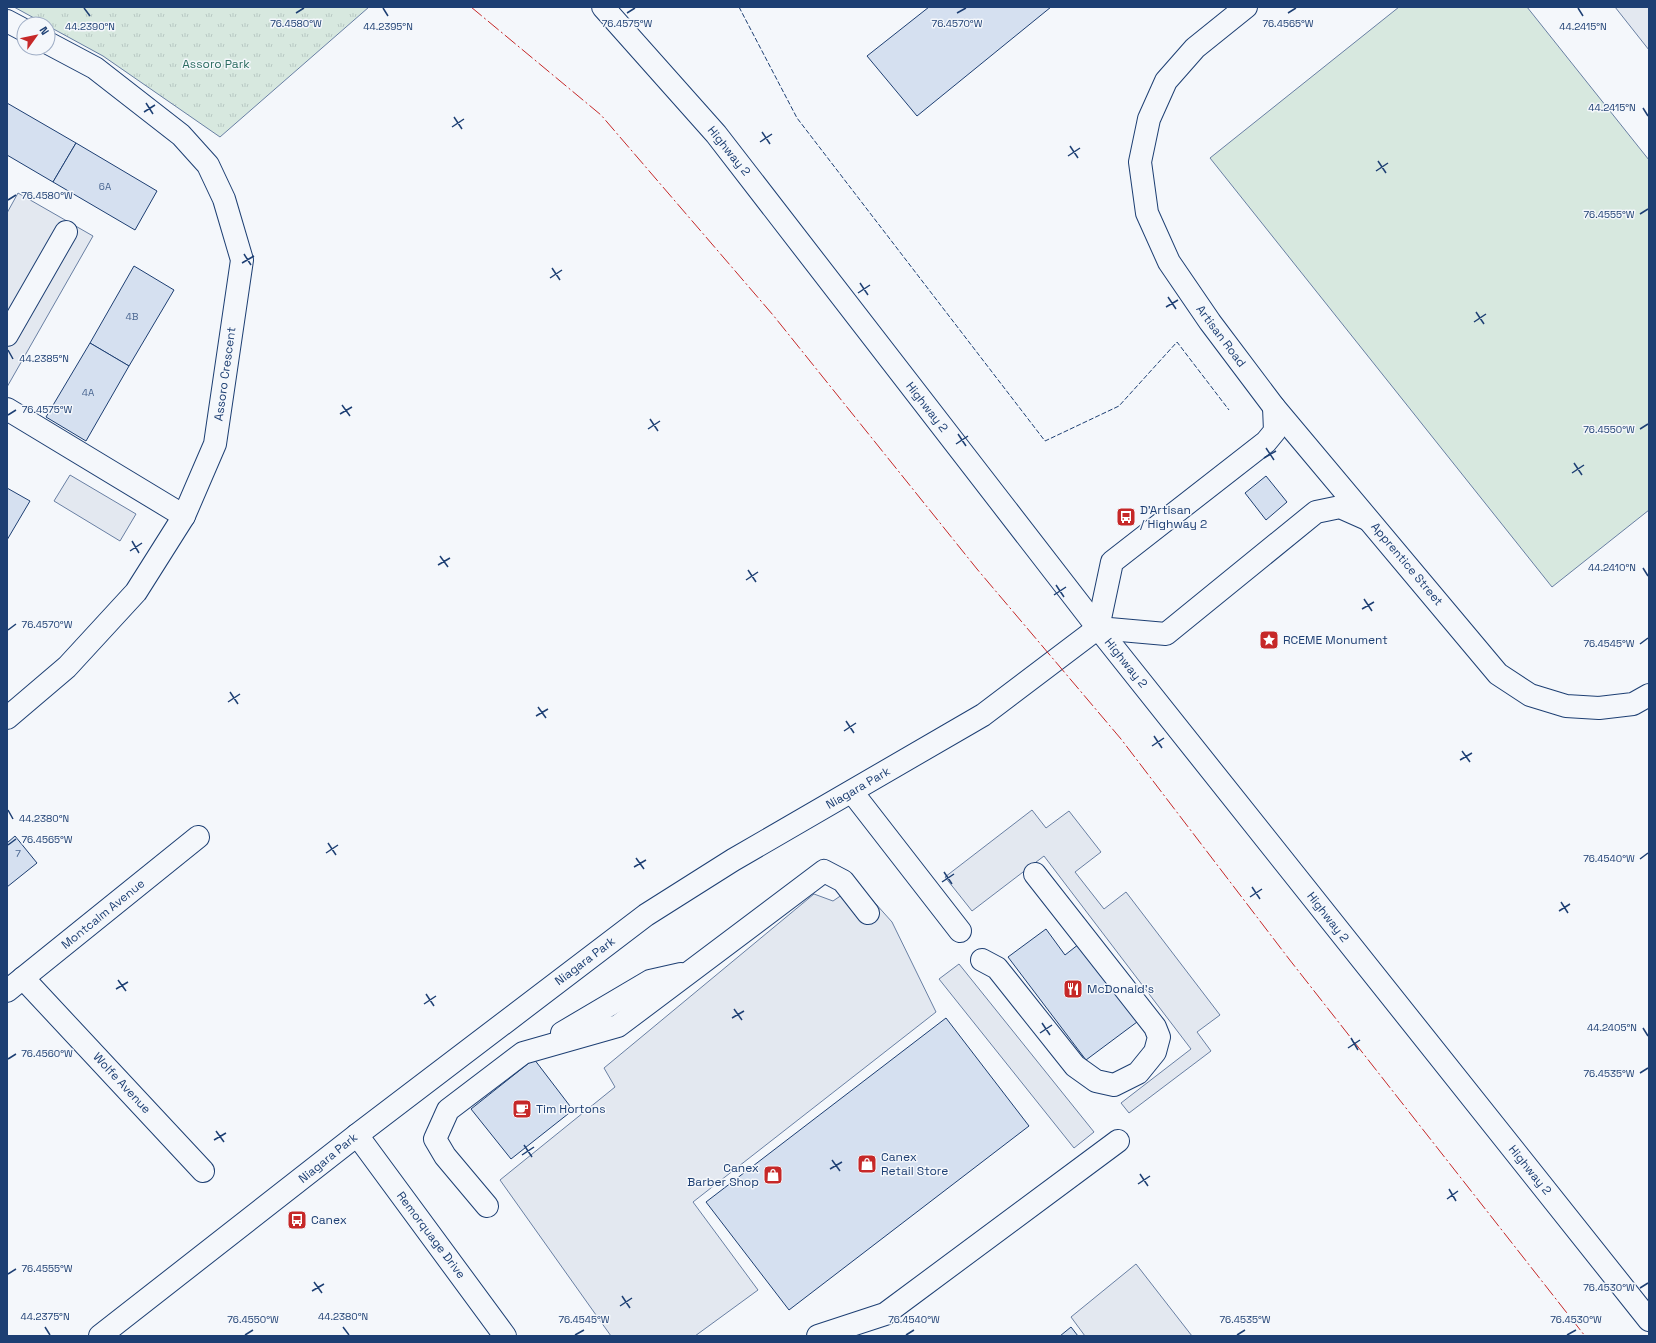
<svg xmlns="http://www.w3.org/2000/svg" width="1656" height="1343" font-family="'Space Grotesk',sans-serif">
<defs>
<pattern id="grass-tufts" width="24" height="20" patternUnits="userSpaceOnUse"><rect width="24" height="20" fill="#d7e8df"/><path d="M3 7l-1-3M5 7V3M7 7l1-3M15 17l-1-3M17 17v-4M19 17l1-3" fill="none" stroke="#b8c8c3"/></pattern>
</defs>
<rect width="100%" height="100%" fill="#f4f7fb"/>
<path fill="url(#grass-tufts)" stroke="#687fa3" d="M14,7H369L220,137L103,56L48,26V24H45Z"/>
<path fill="#d7e8df" stroke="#687fa3" d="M1399,7H1527L1649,160V510L1552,587L1210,158Z"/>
<g fill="#e3e8f0" stroke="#687fa3">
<path d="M1615,7H1649V50Z"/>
<path d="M18,193L93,236L7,387V213Z"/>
<path d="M70,475L136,514L120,541L54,501Z"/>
<path d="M1032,810L1046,828L1069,811L1101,852L1075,872L1104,909L1126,892L1220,1015L1197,1032L1211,1051L1129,1113L1121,1103L1191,1049L1044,856L972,911L945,877Z"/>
<path d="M858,884L892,922L936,1012L693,1202L758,1290L695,1336H611L500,1180L615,1087L604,1068L814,894L833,901Z"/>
<path d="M959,964L1094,1132L1074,1148L939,979Z"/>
<path d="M1136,1264L1192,1336H1085L1071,1317Z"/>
</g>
<g fill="#d5e0f0" stroke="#1d3f73">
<path d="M929,7H1051L917,116L867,56Z"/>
<path d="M7,103L76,143L53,182L7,155Z"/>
<path d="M76,143L157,191L135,230L53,182Z"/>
<path d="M134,266L174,290L129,366L90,343Z"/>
<path d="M90,343L129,366L86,441L46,417Z"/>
<path d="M1266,476L1287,502L1266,520L1245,493Z"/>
<path d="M7,488L30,501L7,540Z"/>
<path d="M15,836L37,863L7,887V843Z"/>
<path d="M1046,929L1065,955L1079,944L1137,1022L1086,1060L1008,957Z"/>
<path d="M946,1018L1029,1126L789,1310L706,1202Z"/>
<path d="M534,1059L573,1110L511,1159L471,1109Z"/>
<path d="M1071,1327L1078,1336H1060Z"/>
</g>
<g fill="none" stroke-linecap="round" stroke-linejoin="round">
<defs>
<g id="minor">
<path d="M1246,7L1195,48L1166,81L1149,119L1140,162L1147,213L1169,262L1210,322L1274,407L1498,674L1530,695L1566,706L1599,708L1633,704L1649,695"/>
<path d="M7,21L24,30"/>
<path d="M7,335L66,232"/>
<path d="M7,409L184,516"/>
<path d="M1098,628L1166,634L1316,512L1340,507L1367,519"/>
<path d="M1098,628L1112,562L1266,442L1275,431L1274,407"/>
<path d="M7,718L67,667L136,592L184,516L215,444L242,260L224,199L208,165L181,135L95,68L48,43"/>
<path d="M852,792L960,931"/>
<path d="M982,960L997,968L1075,1066L1096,1081L1114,1085L1138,1073L1155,1052L1159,1037L1155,1027L1035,874"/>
<path d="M23,978L203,1171"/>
<path d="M7,991L198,837"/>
<path d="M562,1033L650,981L681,974"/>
<path d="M357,1135L505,1336"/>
<path d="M487,1206L445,1156L435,1139L448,1110L523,1053L618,1026L824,871L843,881L868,913"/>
<path d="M100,1336L357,1135L646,915L733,860L983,715L1098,628"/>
<path d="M818,1336L885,1314L1118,1141"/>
</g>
<path id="major" d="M603,7L716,134L1098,628L1649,1320"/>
</defs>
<use href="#minor" stroke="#1d3f73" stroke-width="24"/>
<use href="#major" stroke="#1d3f73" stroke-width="24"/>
<use href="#minor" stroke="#f4f7fb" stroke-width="22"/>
<use href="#major" stroke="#f4f7fb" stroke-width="22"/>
<path stroke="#1d3f73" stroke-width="1" stroke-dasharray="5 2" stroke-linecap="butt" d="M739,7L797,118L1045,441L1119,406L1177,342L1229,410"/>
<path stroke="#c62828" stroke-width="1" stroke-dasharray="14 3 2 3" stroke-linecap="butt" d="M471,7L601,115L773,315L977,569L1121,739L1289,959L1585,1336"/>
</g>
<path fill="none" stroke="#1d3f73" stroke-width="1.5" d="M84,8L90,16M383,8L388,16M1578,8L1583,16M296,13L304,8M627,13L635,8M957,13L966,8M1288,13L1296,8M146,103L153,114M1643,108L1648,116M144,112L155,105M454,117L462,129M452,127L464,119M762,132L770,144M760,142L772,134M1070,146L1078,158M1068,156L1080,148M1378,161L1386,173M1376,171L1388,163M8,200L16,195M1640,214L1648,209M244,254L251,265M242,263L254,256M552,268L560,280M550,278L562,270M860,283L868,295M858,293L870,285M1168,297L1176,309M1166,307L1178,300M1476,312L1484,324M1474,322L1486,314M8,350L13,359M342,405L350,416M340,414L352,407M8,415L16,410M650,419L658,431M648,429L660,421M1640,429L1648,424M958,434L966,446M956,444L968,436M1266,448L1274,460M1264,458L1276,451M1574,463L1582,475M1572,473L1584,465M132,541L139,553M130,551L142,543M440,556L448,567M438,565L450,558M1643,568L1648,576M748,570L756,582M746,580L758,572M1056,585L1064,597M1054,595L1066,587M1364,599L1372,611M1362,609L1374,602M8,630L16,624M1640,644L1648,638M230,692L238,704M228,702L240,694M538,707L546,718M536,716L548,709M846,721L854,733M844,731L856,723M1154,736L1162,748M1152,746L1164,738M1462,751L1470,762M1460,760L1472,753M8,810L13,819M328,843L336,855M8,845L16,839M326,853L338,845M636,858L644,869M1640,859L1648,853M634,867L646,860M944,872L952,884M942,882L954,874M1252,887L1260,899M1250,897L1262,889M1561,902L1568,913M1559,911L1570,904M118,980L126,991M116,989L128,982M426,994L434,1006M424,1004L436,996M734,1009L742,1020M732,1018L744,1011M1042,1023L1050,1035M1643,1028L1648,1036M1040,1033L1052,1025M1351,1038L1358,1050M1348,1048L1360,1040M8,1059L16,1054M1640,1073L1648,1068M216,1131L224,1142M214,1140L226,1133M524,1145L532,1157M522,1155L534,1147M832,1160L840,1171M830,1169L842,1162M1140,1174L1148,1186M1138,1184L1150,1176M1449,1189L1456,1201M1447,1199L1458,1191M8,1274L16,1269M314,1282L322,1293M1640,1288L1648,1283M312,1291L324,1284M622,1296L630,1308M620,1306L632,1298M45,1327L50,1335M343,1327L349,1335M245,1335L253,1330M575,1335L584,1330M906,1335L914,1330M1237,1335L1245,1330M1567,1335L1576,1330"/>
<defs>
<symbol id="bus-square" viewBox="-11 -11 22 22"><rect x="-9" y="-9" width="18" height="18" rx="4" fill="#c62828" stroke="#f4f7fb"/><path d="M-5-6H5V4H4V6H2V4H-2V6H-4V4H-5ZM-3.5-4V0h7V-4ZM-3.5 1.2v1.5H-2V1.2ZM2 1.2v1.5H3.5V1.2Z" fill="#fff"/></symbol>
<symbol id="sight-square" viewBox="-11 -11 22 22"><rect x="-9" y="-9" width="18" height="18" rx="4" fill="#c62828" stroke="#f4f7fb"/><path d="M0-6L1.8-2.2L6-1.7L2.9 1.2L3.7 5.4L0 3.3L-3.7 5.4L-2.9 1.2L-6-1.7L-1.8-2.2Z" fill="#fff"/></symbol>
<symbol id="restaurant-square" viewBox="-11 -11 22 22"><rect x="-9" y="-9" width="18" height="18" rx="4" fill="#c62828" stroke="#f4f7fb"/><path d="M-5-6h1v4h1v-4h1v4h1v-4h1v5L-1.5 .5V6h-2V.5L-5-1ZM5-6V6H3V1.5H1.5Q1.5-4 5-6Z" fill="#fff"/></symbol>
<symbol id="cafe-square" viewBox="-11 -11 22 22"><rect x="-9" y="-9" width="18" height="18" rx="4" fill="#c62828" stroke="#f4f7fb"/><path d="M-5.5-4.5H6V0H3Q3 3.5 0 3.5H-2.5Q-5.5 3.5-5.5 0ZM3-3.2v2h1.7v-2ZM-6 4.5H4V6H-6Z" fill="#fff"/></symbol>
<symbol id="shop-square" viewBox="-11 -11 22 22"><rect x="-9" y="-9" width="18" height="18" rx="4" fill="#c62828" stroke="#f4f7fb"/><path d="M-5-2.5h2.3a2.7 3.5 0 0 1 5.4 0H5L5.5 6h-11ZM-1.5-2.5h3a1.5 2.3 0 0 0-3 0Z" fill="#fff"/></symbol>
</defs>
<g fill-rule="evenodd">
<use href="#bus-square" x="1115" y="506" width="22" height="22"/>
<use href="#sight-square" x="1258" y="629" width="22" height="22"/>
<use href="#restaurant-square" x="1062" y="978" width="22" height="22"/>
<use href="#cafe-square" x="511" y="1098" width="22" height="22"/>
<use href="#shop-square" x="856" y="1153" width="22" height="22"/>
<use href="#shop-square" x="762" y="1164" width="22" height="22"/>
<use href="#bus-square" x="286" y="1209" width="22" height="22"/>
</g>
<g text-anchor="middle" stroke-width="3" stroke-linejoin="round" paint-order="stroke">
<g font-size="10" fill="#4b6792">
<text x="105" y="190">6A</text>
<text x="132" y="320">4B</text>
<text x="88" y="396">4A</text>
<text x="18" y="857">7</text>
</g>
<g font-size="12" fill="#2c6c60" stroke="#f4f7fb">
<text x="216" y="68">Assoro Park</text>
</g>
<g font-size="12" fill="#1d3f73" stroke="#f4f7fb">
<text transform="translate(729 151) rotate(51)" y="4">Highway 2</text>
<text transform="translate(1221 336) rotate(53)" y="4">Artisan Road</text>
<text transform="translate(225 374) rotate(-82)" y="4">Assoro Crescent</text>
<text transform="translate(927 407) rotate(52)" y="4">Highway 2</text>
<text transform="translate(1407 564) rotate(50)" y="4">Apprentice Street</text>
<text transform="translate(1126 663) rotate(51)" y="4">Highway 2</text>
<text transform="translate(858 788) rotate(-30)" y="4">Niagara Park</text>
<text transform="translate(103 914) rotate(-39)" y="4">Montcalm Avenue</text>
<text transform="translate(1328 917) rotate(52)" y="4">Highway 2</text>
<text transform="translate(585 961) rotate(-37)" y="4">Niagara Park</text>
<text transform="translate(122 1083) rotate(47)" y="4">Wolfe Avenue</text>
<text transform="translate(328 1158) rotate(-39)" y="4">Niagara Park</text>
<text transform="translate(1530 1170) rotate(51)" y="4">Highway 2</text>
<text transform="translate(431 1235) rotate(53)" y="4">Remorquage Drive</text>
</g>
<g font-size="12" fill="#1d3f73" stroke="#f4f7fb" text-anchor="start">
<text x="1140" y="514">D'Artisan<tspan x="1140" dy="14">/ Highway 2</tspan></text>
<text x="1283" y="644">RCEME Monument</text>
<text x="1087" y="993">McDonald's</text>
<text x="536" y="1113">Tim Hortons</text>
<text x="881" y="1161">Canex<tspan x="881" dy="14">Retail Store</tspan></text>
<text x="759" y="1172" text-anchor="end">Canex<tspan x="759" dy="14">Barber Shop</tspan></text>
<text x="311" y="1224">Canex</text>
</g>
</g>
<g font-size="10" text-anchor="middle" fill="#1d3f73" stroke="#f4f7fb" stroke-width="3" stroke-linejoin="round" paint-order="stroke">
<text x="296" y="27">76.4580°W</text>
<text x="627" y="27">76.4575°W</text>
<text x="957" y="27">76.4570°W</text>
<text x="1288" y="27">76.4565°W</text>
<text x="90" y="30">44.2390°N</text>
<text x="1583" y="30">44.2415°N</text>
<text x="388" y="30">44.2395°N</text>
<text x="1612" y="111">44.2415°N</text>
<text x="47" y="199">76.4580°W</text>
<text x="1609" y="218">76.4555°W</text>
<text x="44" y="362">44.2385°N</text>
<text x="47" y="413">76.4575°W</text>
<text x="1609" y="433">76.4550°W</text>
<text x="1612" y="571">44.2410°N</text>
<text x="47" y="628">76.4570°W</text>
<text x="1609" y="647">76.4545°W</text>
<text x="44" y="822">44.2380°N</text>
<text x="47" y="843">76.4565°W</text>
<text x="1609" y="862">76.4540°W</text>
<text x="1612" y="1031">44.2405°N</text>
<text x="47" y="1057">76.4560°W</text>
<text x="1609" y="1077">76.4535°W</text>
<text x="47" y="1272">76.4555°W</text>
<text x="1609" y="1291">76.4530°W</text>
<text x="45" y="1320">44.2375°N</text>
<text x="343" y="1320">44.2380°N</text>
<text x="253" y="1323">76.4550°W</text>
<text x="584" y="1323">76.4545°W</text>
<text x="914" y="1323">76.4540°W</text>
<text x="1245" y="1323">76.4535°W</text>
<text x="1576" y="1323">76.4530°W</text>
</g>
<rect width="1656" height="1343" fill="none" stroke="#1d3f73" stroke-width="16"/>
<g transform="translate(36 36) rotate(57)"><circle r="19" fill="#f4f7fb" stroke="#9eadc5"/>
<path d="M0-3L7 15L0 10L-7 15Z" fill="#c62828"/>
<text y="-6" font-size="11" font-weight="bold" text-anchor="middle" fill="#1d3f73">N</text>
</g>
</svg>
